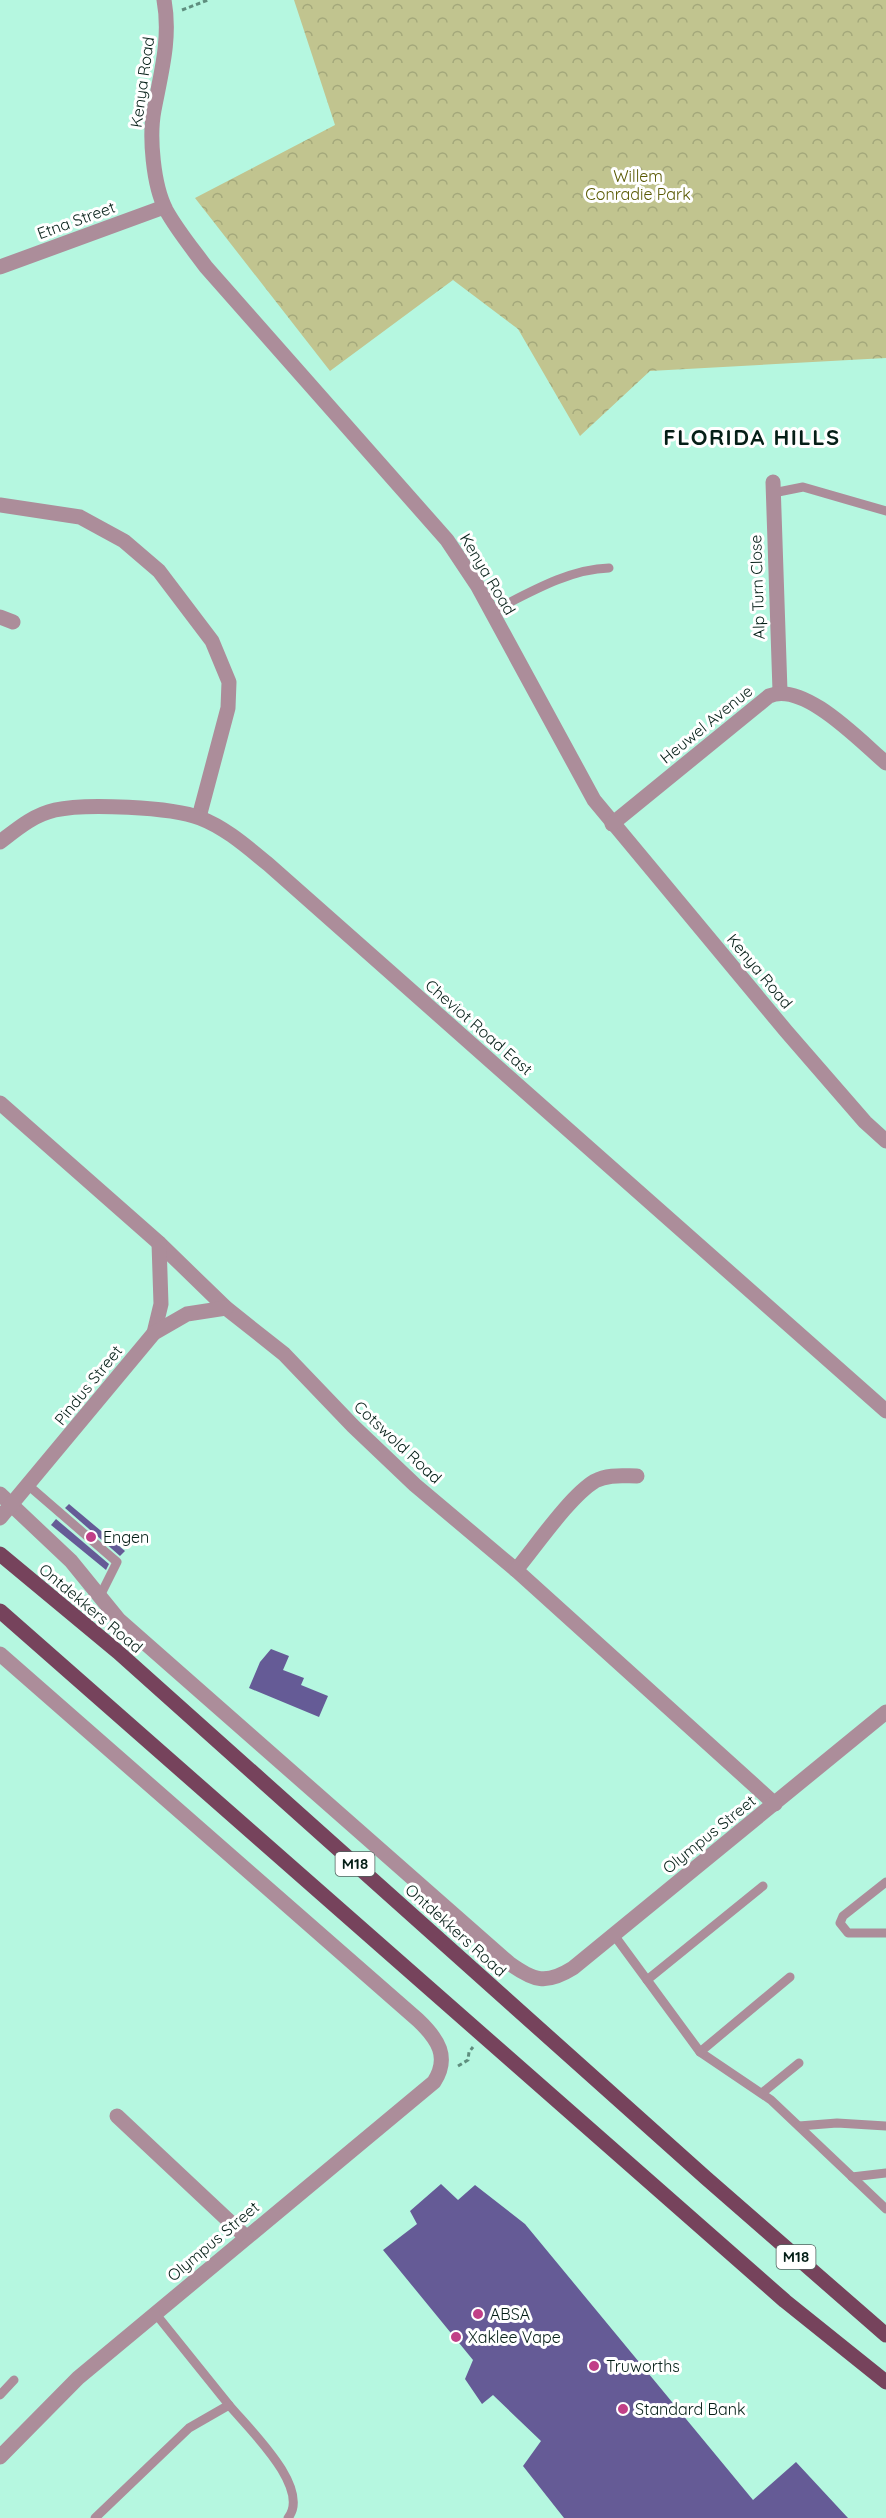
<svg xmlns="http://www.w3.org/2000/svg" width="886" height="2518" font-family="Quicksand,sans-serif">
<defs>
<pattern id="park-crowns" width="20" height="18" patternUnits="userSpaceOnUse" patternTransform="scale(1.5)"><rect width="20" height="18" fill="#c1c48f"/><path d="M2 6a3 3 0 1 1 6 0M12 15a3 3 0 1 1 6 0" fill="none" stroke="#a4a87b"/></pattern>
</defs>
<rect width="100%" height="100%" fill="#b5f7e0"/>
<path fill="url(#park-crowns)" d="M294,0H886V358L650,371L580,436L518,329L453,280L330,371L195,198L335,125Z"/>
<g fill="#655b96">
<path d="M69,1504L125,1551L120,1556L65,1508Z"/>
<path d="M56,1519L109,1564L106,1570L51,1525Z"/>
<path d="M271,1649L289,1656L283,1670L304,1678L301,1685L328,1696L319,1717L249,1688L260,1662Z"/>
<path d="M441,2184L458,2200L475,2185L525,2224L753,2500L796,2462L848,2518H564L523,2466L541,2441L493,2395L482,2404L465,2379L473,2360L383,2250L417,2224L410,2211Z"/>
</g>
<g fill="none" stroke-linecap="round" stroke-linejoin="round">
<g stroke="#5f8e7e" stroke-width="3" stroke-dasharray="4.5 3" stroke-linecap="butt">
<path d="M182,10L208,0"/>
<path d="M458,2066L468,2060L469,2052L473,2047"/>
</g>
<g stroke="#ac8d9a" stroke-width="9">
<path d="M773,493L803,487L886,511"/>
<path d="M491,612C527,594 568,569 609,568"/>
<path d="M29,1486L117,1562L100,1596"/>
<path d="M886,1882L843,1916L840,1923L848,1933H886"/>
<path d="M614,1935L700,2052L771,2100L886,2209"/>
<path d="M647,1980L763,1886"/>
<path d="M700,2052L790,1977"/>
<path d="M762,2093L799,2063"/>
<path d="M799,2126L837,2123L886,2126"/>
<path d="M852,2177L886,2173"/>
<path d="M155,2313L229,2405"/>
<path d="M0,2395L14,2380"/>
<path d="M95,2518L189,2428L229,2405C248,2428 312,2488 288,2518"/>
</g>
<g stroke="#ac8d9a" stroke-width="15">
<path d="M164,0C171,38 161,73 154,110C149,136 153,185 166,210C177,230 192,248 206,267L447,540L477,585L594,800L786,1031L865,1122L886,1141"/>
<path d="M0,267L164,207"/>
<path d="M773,482L780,691"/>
<path d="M0,505L80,517L124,541L159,571L212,641L229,682L228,708L199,817"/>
<path d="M0,617L13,622"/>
<path d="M612,824L769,696C804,681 860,741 886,763"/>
<path d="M0,842C17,829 33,815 55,810C85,803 172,807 200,818C226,828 247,847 268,864L886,1411"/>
<path d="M0,1103L159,1243L226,1308L284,1354L353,1426L415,1485L516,1570L775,1804"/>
<path d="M154,1333L161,1304L159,1243"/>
<path d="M0,1494L71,1561L119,1620L509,1963C534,1981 546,1985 573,1968L886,1712"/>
<path d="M0,1518L154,1333L187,1314L226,1308"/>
<path d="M516,1570C536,1546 570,1496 595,1481C608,1474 623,1476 637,1476"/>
<path d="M0,1654L418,2020C438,2039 450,2057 434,2082L78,2378L0,2457"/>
<path d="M117,2116L246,2237"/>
</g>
<g stroke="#76435c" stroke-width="15">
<path d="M0,1554L118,1652L706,2178L886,2335"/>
<path d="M0,1611L785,2301L886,2382"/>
</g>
</g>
<g fill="#c13f87" stroke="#fff" stroke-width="2">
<circle cx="91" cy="1537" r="6"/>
<circle cx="478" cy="2314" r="6"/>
<circle cx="456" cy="2337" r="6"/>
<circle cx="594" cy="2366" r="6"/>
<circle cx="623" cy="2409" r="6"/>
</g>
<g text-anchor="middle" stroke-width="6" stroke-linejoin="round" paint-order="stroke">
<g fill="#fff" stroke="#50625d" stroke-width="1.5">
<rect x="335.5" y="1852" width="39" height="24" rx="4.5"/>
<rect x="776.5" y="2245" width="39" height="24" rx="4.5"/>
</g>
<g font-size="15" font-weight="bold" fill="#051f17">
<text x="355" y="1869">M18</text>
<text x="796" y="2262">M18</text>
</g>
<g font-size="16" fill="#051f17" stroke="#fff">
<text transform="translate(142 82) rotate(-82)" y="6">Kenya Road</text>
<text transform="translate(76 220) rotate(-20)" y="6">Etna Street</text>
<text transform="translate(488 574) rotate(59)" y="6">Kenya Road</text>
<text transform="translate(757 587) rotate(-92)" y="6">Alp Turn Close</text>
<text transform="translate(706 724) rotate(-39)" y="6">Heuwel Avenue</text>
<text transform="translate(760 971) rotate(50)" y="6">Kenya Road</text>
<text transform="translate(479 1027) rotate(41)" y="6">Cheviot Road East</text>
<text transform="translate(88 1385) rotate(-51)" y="6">Pindus Street</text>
<text transform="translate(398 1442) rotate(43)" y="6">Cotswold Road</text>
<text transform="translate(91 1608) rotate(40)" y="6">Ontdekkers Road</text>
<text transform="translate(709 1834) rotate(-39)" y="6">Olympus Street</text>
<text transform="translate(456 1930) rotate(42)" y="6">Ontdekkers Road</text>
<text transform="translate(213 2241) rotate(-40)" y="6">Olympus Street</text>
</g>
<g font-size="16" fill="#5a5a04" stroke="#fff">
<text x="638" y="182">Willem<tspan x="638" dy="18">Conradie Park</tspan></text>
</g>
<g font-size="16" fill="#051f17" stroke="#fff" text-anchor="start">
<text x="103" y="1543">Engen</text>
<text x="490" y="2320">ABSA</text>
<text x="468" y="2343">Xaklee Vape</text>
<text x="606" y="2372">Truworths</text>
<text x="635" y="2415">Standard Bank</text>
</g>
<g font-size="22" font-weight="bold" letter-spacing="1.5" fill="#051f17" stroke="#fff">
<text x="752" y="445">FLORIDA HILLS</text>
</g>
</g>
</svg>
